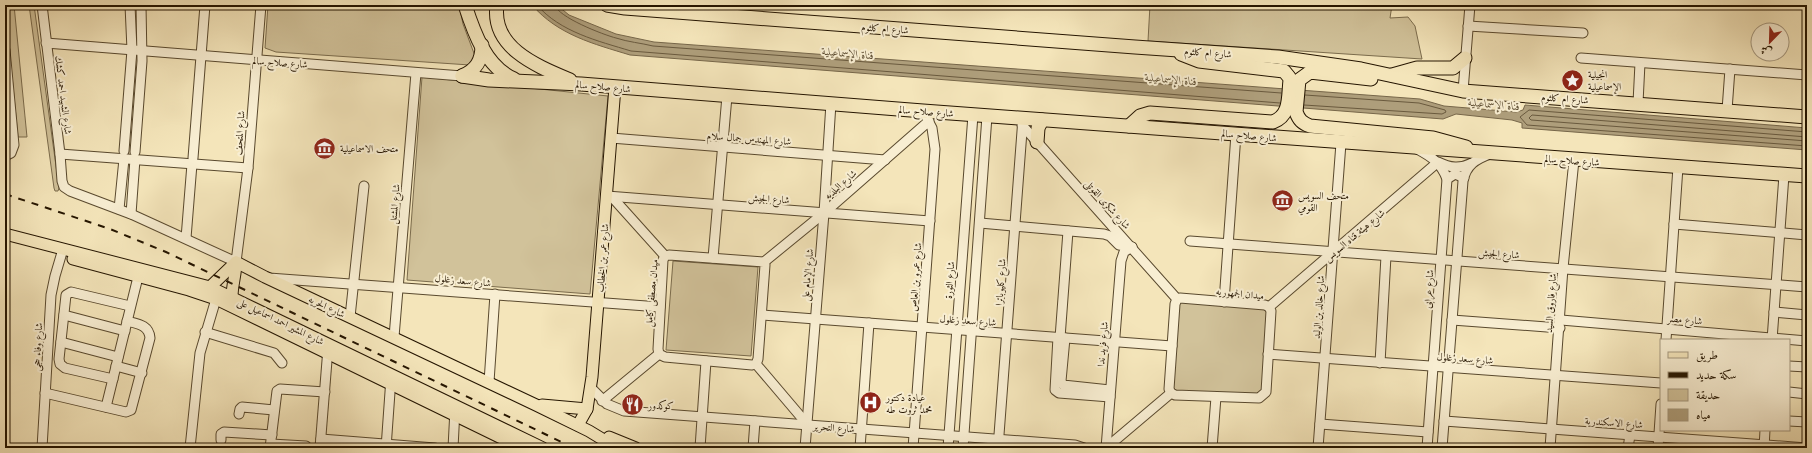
<svg xmlns="http://www.w3.org/2000/svg" width="1812" height="453" font-family="'Libre Caslon Text',Amiri,serif">
<rect width="100%" height="100%" fill="#f4e5ba"/>
<filter id="stains"><feTurbulence type="fractalNoise" baseFrequency=".005" numOctaves="4"/><feColorMatrix values="0 0 0 0 .2 0 0 0 0 .09 0 0 0 0 .02 0 0 0 .5 -.17"/></filter>
<radialGradient id="worn" r=".72"><stop offset=".6" stop-color="#630" stop-opacity="0"/><stop offset="1" stop-color="#630" stop-opacity=".3"/></radialGradient>
<g fill="#d1c29a" stroke="#7b6c4d">
<path d="M5,5H14L27,137H18Z"/>
<path d="M29,5H34L59,188L58,191H55L54,188Z"/>
<path d="M268,5H459L463,24L475,56L470,65L276,52L265,48Z"/>
<path d="M1150,5H1392L1390,18L1408,17L1415,26L1422,59L1148,41Z"/>
<path d="M422,77L608,96L590,294L407,280Z"/>
<path d="M673,261L758,267L751,356L666,350Z"/>
<path d="M1177,302L1268,308L1263,397L1173,391Z"/>
</g>
<path fill="#ae9e7b" stroke="#77674a" d="M532,5H557L569,15L616,34L654,42L1420,99L1444,106L1516,112L1523,110L1525,105L1807,128V150L1522,128V123L1512,120L1456,114L1443,119L630,55C594,44 558,35 532,5Z"/>
<g fill="none" stroke-linecap="round" stroke-linejoin="round">
<g stroke="#6a5a3e" stroke-width="1">
<path d="M537,5C560,32 598,41 631,51L1280,103"/>
<path d="M555,5C557,17 604,35 616,38C628,42 641,43 653,46L1281,93"/>
<path d="M1304,105L1442,114L1446,112L1445,110L1419,103L1305,95"/>
<path d="M1807,132L1529,110L1520,117L1527,125L1807,146"/>
<path d="M1807,137L1532,115L1529,118L1531,120L1807,141"/>
</g>
<defs>
<g id="minor">
<path d="M42,5L60,154L62,181L64,187L70,191L131,214L236,262L248,168L261,5"/>
<path d="M1468,26L1583,33"/>
<path d="M46,43L462,76"/>
<path d="M5,50L14,145L11,153L5,156"/>
<path d="M1581,58L1807,75"/>
<path d="M1463,91L1470,5"/>
<path d="M1638,103L1640,63"/>
<path d="M1727,110L1730,69"/>
<path d="M1022,125L1177,299"/>
<path d="M611,138L885,160"/>
<path d="M1417,149C1432,157 1441,163 1447,179L1427,448"/>
<path d="M124,151L132,50L130,5"/>
<path d="M135,152L142,61L141,5"/>
<path d="M60,154L248,168"/>
<path d="M193,158L205,5"/>
<path d="M1447,179L1455,174L1464,178"/>
<path d="M607,196L930,221"/>
<path d="M612,197L665,256"/>
<path d="M119,209L124,159"/>
<path d="M131,214L135,159"/>
<path d="M980,223L1104,234L1110,236L1119,245L1132,247"/>
<path d="M1674,224L1807,235"/>
<path d="M186,238L192,164"/>
<path d="M1190,241L1807,287"/>
<path d="M669,255L764,262L765,265L758,359L756,364L752,365L665,357L659,354L658,349L663,260L665,256Z"/>
<path d="M713,258L727,96"/>
<path d="M764,262L824,213L929,121"/>
<path d="M269,278L660,307"/>
<path d="M1180,298L1265,305L1269,307L1271,311L1266,392L1259,398L1175,395L1171,393L1169,389L1175,304L1177,299Z"/>
<path d="M1224,302L1236,134"/>
<path d="M1269,307L1438,162C1450,168 1460,169 1472,163"/>
<path d="M1774,312L1807,315"/>
<path d="M64,315L125,331"/>
<path d="M762,315L1172,346"/>
<path d="M350,317L364,186"/>
<path d="M1452,320L1560,328"/>
<path d="M1561,320L1807,341"/>
<path d="M205,332L274,353L282,363"/>
<path d="M394,337L416,73"/>
<path d="M1058,337L1055,390L1059,393L1110,397"/>
<path d="M1060,338L1068,231"/>
<path d="M1065,338L1061,381L1063,385L1110,390"/>
<path d="M1666,340L1678,167"/>
<path d="M1772,340L1784,175"/>
<path d="M61,342L118,357"/>
<path d="M1268,354L1661,383"/>
<path d="M1380,363L1386,256"/>
<path d="M756,364L807,424"/>
<path d="M116,366L142,373"/>
<path d="M1789,366L1807,367"/>
<path d="M113,379L65,368L60,364L59,359L66,295L71,292L130,306"/>
<path d="M489,382L495,294"/>
<path d="M591,388L607,404L624,411L1075,445L1084,448"/>
<path d="M1789,392L1807,394"/>
<path d="M45,393L126,412L131,410L150,338C149,325 138,324 127,321"/>
<path d="M602,401L659,354"/>
<path d="M106,407L138,277"/>
<path d="M239,414L240,409L242,407L274,410"/>
<path d="M1444,421L1807,448"/>
<path d="M1789,421L1807,422"/>
<path d="M1320,424L1428,432"/>
<path d="M321,439L435,448"/>
<path d="M221,440V434L224,432L272,435"/>
<path d="M271,444L306,446"/>
<path d="M42,448L51,295L55,276L63,249"/>
<path d="M190,448L200,353L216,299"/>
<path d="M270,448L277,391L280,389L325,392"/>
<path d="M320,448L328,348"/>
<path d="M386,448L391,378"/>
<path d="M453,448L455,409"/>
<path d="M700,448L706,361"/>
<path d="M753,448L755,421"/>
<path d="M805,448L824,213L831,103"/>
<path d="M860,448L869,323"/>
<path d="M913,448L935,149L932,128L923,111"/>
<path d="M948,448L973,115"/>
<path d="M963,448L987,116"/>
<path d="M998,448L1023,118"/>
<path d="M1106,448L1121,261L1124,252L1132,247"/>
<path d="M1106,448L1171,393"/>
<path d="M1212,448L1216,397"/>
<path d="M1318,448L1341,143"/>
<path d="M1442,448L1463,181C1466,165 1476,159 1490,154"/>
<path d="M1550,448L1563,268L1574,160"/>
<path d="M1628,448L1630,435"/>
<path d="M1658,448L1661,404"/>
<path d="M1764,448L1765,430"/>
</g>
<g id="major">
<path d="M5,234L210,287L543,448"/>
<path d="M73,259L189,290L216,299L522,448"/>
<path d="M236,262L265,277L536,405L589,431L617,448"/>
<path d="M210,287L236,262"/>
<path d="M232,297C232,285 236,274 236,262"/>
<path d="M542,405L587,409"/>
<path d="M578,425L587,409L592,377L615,87"/>
<path d="M609,437L636,448"/>
<path d="M1106,448H1107"/>
</g>
<g id="highway">
<path d="M465,5C474,33 486,67 514,79"/>
<path d="M497,5C491,48 537,66 570,80"/>
<path d="M607,5L625,8L1135,47L1278,57L1361,69L1463,91L1807,117"/>
<path d="M1392,75L1417,68H1453L1465,58"/>
<path d="M462,76L489,80L581,84L923,111L1807,176"/>
<path d="M462,76C476,70 482,61 482,45"/>
<path d="M1371,79L1310,72L1299,80L1296,112C1299,120 1302,123 1310,126L1433,138L1466,147"/>
<path d="M1129,126L1140,116L1150,113L1273,122C1291,115 1288,97 1290,80L1289,77L1284,71L1199,61L1181,54"/>
<path d="M1037,142L1038,128L1042,120"/>
</g>
</defs>
<use href="#minor" stroke="#59492e" stroke-width="11"/>
<use href="#major" stroke="#251500" stroke-width="13"/>
<use href="#highway" stroke="#251500" stroke-width="15"/>
<use href="#minor" stroke="#f8eed2" stroke-width="9"/>
<use href="#major" stroke="#f4e5ba" stroke-width="11"/>
<use href="#highway" stroke="#f4e5ba" stroke-width="13"/>
<path stroke="#251500" stroke-width="2" stroke-dasharray="7 7" stroke-linecap="butt" d="M5,194L110,229L166,252L574,448"/>
</g>
<defs>
<symbol id="sight-disc" viewBox="-11 -11 22 22"><circle r="9.5" fill="#8f2418" stroke="#f8eed2"/><path d="M0-6L1.8-2.2L6-1.7L2.9 1.2L3.7 5.4L0 3.3L-3.7 5.4L-2.9 1.2L-6-1.7L-1.8-2.2Z" fill="#fff"/></symbol>
<symbol id="museum-disc" viewBox="-11 -11 22 22"><circle r="9.5" fill="#8f2418" stroke="#f8eed2"/><path d="M0-6L6-3V-2H-6V-3ZM-5-1h2V3h-2ZM-1-1h2V3h-2ZM3-1h2V3H3ZM-6 4H6V6H-6Z" fill="#fff"/></symbol>
<symbol id="hospital-disc" viewBox="-11 -11 22 22"><circle r="9.5" fill="#8f2418" stroke="#f8eed2"/><path d="M-5-5h3v3.5h4V-5h3V5h-3V1.5h-4V5h-3Z" fill="#fff"/></symbol>
<symbol id="restaurant-disc" viewBox="-11 -11 22 22"><circle r="9.5" fill="#8f2418" stroke="#f8eed2"/><path d="M-5-6h1v4h1v-4h1v4h1v-4h1v5L-1.5 .5V6h-2V.5L-5-1ZM5-6V6H3V1.5H1.5Q1.5-4 5-6Z" fill="#fff"/></symbol>
</defs>
<g fill-rule="evenodd">
<use href="#sight-disc" x="1560" y="68" width="25" height="25"/>
<use href="#museum-disc" x="312" y="136" width="25" height="25"/>
<use href="#museum-disc" x="1270" y="188" width="25" height="25"/>
<use href="#hospital-disc" x="858" y="390" width="25" height="25"/>
<use href="#restaurant-disc" x="620" y="392" width="25" height="25"/>
</g>
<g text-anchor="middle" stroke-width="4" stroke-linejoin="round" paint-order="stroke">
<g font-size="10" fill="#251500" stroke="#f8eed2">
<text transform="translate(885 28) rotate(4)" y="4">شارع ام كلثوم</text>
<text transform="translate(1208 52) rotate(4)" y="4">شارع ام كلثوم</text>
<text transform="translate(280 62) rotate(4)" y="4">شارع صلاح سالم</text>
<text transform="translate(603 86) rotate(5)" y="4">شارع صلاح سالم</text>
<text transform="translate(64 95) rotate(83)" y="4">شارع الشهيد احمد كشك</text>
<text transform="translate(1565 98) rotate(4)" y="4">شارع ام كلثوم</text>
<text transform="translate(926 111) rotate(4)" y="4">شارع صلاح سالم</text>
<text transform="translate(239 133) rotate(-86)" y="4">شارع المتحف</text>
<text transform="translate(1249 135) rotate(5)" y="4">شارع صلاح سالم</text>
<text transform="translate(749 138) rotate(4)" y="4">شارع المهندس جمال سلام</text>
<text transform="translate(1572 160) rotate(4)" y="4">شارع صلاح سالم</text>
<text transform="translate(840 184) rotate(-41)" y="4">شارع البلديه</text>
<text transform="translate(769 198) rotate(4)" y="4">شارع الجيش</text>
<text transform="translate(394 204) rotate(-85)" y="4">شارع المشتل</text>
<text transform="translate(1108 204) rotate(48)" y="4">شارع شكرى القوتلى</text>
<text transform="translate(1354 235) rotate(-40)" y="4">شارع هيئة قناه السويس</text>
<text transform="translate(1499 253) rotate(4)" y="4">شارع الجيش</text>
<text transform="translate(602 258) rotate(-86)" y="4">شارع عمر بن الخطاب</text>
<text transform="translate(807 275) rotate(-85)" y="4">شارع الإمام على</text>
<text transform="translate(915 277) rotate(-86)" y="4">شارع عمرو بن العاص</text>
<text transform="translate(463 280) rotate(5)" y="4">شارع سعد زغلول</text>
<text transform="translate(949 280) rotate(-86)" y="4">شارع الثورة</text>
<text transform="translate(1000 282) rotate(-86)" y="4">شارع كليوباترا</text>
<text transform="translate(1428 289) rotate(-86)" y="4">شارع عرابى</text>
<text transform="translate(651 293) rotate(-85)" y="4">ميدان مصطفى كامل</text>
<text transform="translate(1240 293) rotate(6)" y="4">ميدان الجمهوريه</text>
<text transform="translate(1550 303) rotate(-86)" y="4">شارع فاروق السيد</text>
<text transform="translate(327 306) rotate(25)" y="4">شارع الحريه</text>
<text transform="translate(1318 307) rotate(-86)" y="4">شارع خالد بن الوليد</text>
<text transform="translate(1685 319) rotate(5)" y="4">شارع مصر</text>
<text transform="translate(968 320) rotate(4)" y="4">شارع سعد زغلول</text>
<text transform="translate(281 321) rotate(26)" y="4">شارع المشير احمد اسماعيل على</text>
<text transform="translate(1102 344) rotate(-85)" y="4">شارع فريد ندا</text>
<text transform="translate(37 347) rotate(-87)" y="4">شارع وفاء حجى</text>
<text transform="translate(1465 358) rotate(4)" y="4">شارع سعد زغلول</text>
<text transform="translate(1614 422) rotate(4)" y="4">شارع الاسكندرية</text>
<text transform="translate(834 427) rotate(4)" y="4">شارع التحرير</text>
</g>
<g font-size="10" fill="#251500" stroke="#f8eed2" text-anchor="start">
<text x="1588" y="78">انجيلية<tspan x="1588" dy="12">الإسماعيلية</tspan></text>
<text x="340" y="152">متحف الاسماعيلية</text>
<text x="1298" y="199">متحف السويس<tspan x="1298" dy="12">القومي</tspan></text>
<text x="886" y="401">عيادة دكتور<tspan x="886" dy="12">محمد ثروت طه</tspan></text>
<text x="648" y="409">كوكدور</text>
</g>
<g font-size="11" font-style="italic" fill="#5c4c31" stroke="#f8eed2">
<text transform="translate(848 53) rotate(5)" y="4">قناة الإسماعيلية</text>
<text transform="translate(1171 79) rotate(5)" y="4">قناة الإسماعيلية</text>
<text transform="translate(1494 104) rotate(5)" y="4">قناة الإسماعيلية</text>
</g>
</g>
<rect width="1812" height="453" fill="none" stroke="#f4e5ba" stroke-width="20"/>
<rect x="6" y="6" width="1800" height="441" fill="none" stroke="#251500" stroke-width="2"/>
<rect x="10" y="10" width="1792" height="433" fill="none" stroke="#251500"/>
<rect x="1660" y="339" width="130" height="92" fill="#f8eed2" stroke="#a4977e"/>
<rect x="1668" y="352" width="20" height="6" fill="#f4e5ba" stroke="#a4977e"/>
<text x="1696" y="359" font-size="12" fill="#251500">طريق</text>
<rect x="1668" y="372" width="20" height="6" fill="#251500" stroke="#a4977e"/>
<text x="1696" y="379" font-size="12" fill="#251500">سكة حديد</text>
<rect x="1668" y="389" width="20" height="12" fill="#d1c29a" stroke="#a4977e"/>
<text x="1696" y="399" font-size="12" fill="#251500">حديقة</text>
<rect x="1668" y="409" width="20" height="12" fill="#ae9e7b" stroke="#a4977e"/>
<text x="1696" y="419" font-size="12" fill="#251500">مياه</text>
<g transform="translate(1770 42) rotate(203)"><circle r="19" fill="#f8eed2" stroke="#a4977e"/>
<path d="M0-3L7 15L0 10L-7 15Z" fill="#8f2418"/>
<text y="-6" font-size="11" font-weight="bold" text-anchor="middle" fill="#251500">ش</text>
</g>
<rect width="100%" height="100%" filter="url(#stains)"/>
<rect width="100%" height="100%" fill="url(#worn)"/>
</svg>
